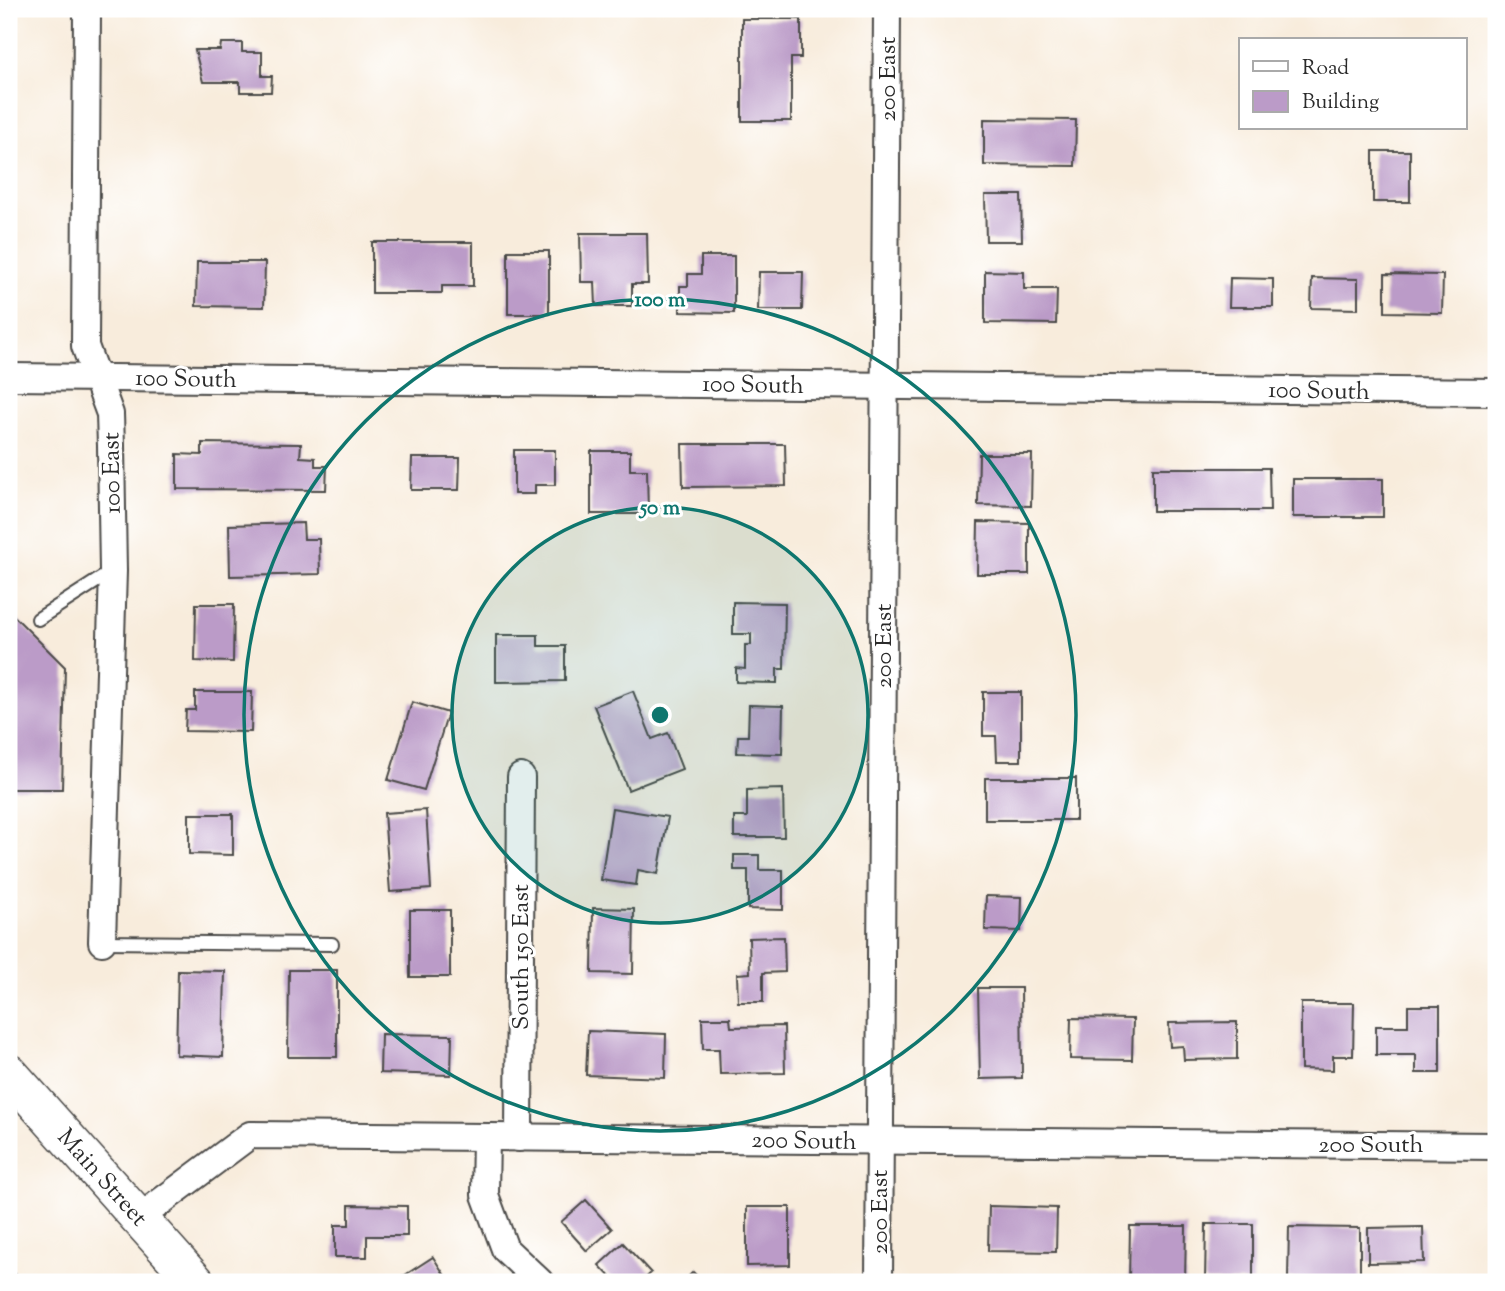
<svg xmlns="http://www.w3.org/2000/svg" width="1505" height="1291" font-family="'Sorts Mill Goudy',serif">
<rect width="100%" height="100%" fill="#fff"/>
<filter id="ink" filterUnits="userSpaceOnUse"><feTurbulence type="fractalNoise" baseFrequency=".0143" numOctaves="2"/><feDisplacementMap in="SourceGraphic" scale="14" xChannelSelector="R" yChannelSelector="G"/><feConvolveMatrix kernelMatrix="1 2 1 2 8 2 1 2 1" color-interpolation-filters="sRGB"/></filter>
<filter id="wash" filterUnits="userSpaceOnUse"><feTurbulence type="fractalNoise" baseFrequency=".00686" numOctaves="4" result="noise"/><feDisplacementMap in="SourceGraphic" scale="28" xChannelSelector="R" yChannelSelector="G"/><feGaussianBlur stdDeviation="1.57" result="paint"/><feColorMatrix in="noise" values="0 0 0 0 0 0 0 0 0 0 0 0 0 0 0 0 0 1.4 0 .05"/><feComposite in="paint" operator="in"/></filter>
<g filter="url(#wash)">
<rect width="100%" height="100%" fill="#f8ecdc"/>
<g id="blocks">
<g fill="#bb9bc8">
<path d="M742,19H801V58H791V121H742Z"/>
<path d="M221,43H242V52H262V76H272L271,92H240V82H203L195,50H220Z"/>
<path d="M984,119L1076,120L1075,166L984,165Z"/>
<rect x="1373" y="151" width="37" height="51"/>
<path d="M985,195H1021L1022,241H986Z"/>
<path d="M580,233H647L648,284H632V306H596L595,282H581Z"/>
<path d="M372,242H473V286H442V293H372Z"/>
<rect x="508" y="251" width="41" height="63"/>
<path d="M701,256H734V313L680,312V286H688V274H701Z"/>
<path d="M197,262H265L264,307L196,306Z"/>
<path d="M985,271L1024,272V289H1057L1056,324L985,323Z"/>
<path d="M759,272H803L802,310H758Z"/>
<path d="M1385,274L1443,275L1442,313L1385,312Z"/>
<path d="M1230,278L1273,279V307H1229Z"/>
<path d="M1312,278L1358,279V309L1311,308Z"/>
<path d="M202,443L301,444L300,457L315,458V466H327L326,490L177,489V454L202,455Z"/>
<path d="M682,444H785L786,486L683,487Z"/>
<path d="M514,450H555V485H535V494H514Z"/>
<path d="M591,451H630V470H647L648,514H591Z"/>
<path d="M979,454H1032L1031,506L978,505Z"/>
<path d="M412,458H460L459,490H411Z"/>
<path d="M1153,468H1269L1270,511H1153Z"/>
<rect x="1293" y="479" width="90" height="38"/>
<path d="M978,522L1029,523V574H977Z"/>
<path d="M303,523L304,539H319L320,574L230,576L229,525Z"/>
<path d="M733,602L785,603L784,669H777V683L736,682V668L745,669V645H751V634H733Z"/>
<path d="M196,604H234L233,662L195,661Z"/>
<path d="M9,611L65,667L62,789H9Z"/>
<path d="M496,635H538V646H565V681L496,682Z"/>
<path d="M633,691L652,739L668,733L682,769L628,790L594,706Z"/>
<path d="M195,692H252L251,732L185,731L186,710H195Z"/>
<path d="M983,692H1021V761H997L996,736H983Z"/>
<path d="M412,702L448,713L424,790L388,780Z"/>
<path d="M749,705L783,706L782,754L737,753L738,736H748Z"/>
<rect x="985" y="778" width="91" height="42"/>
<path d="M783,789L784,837H734V817H747V790Z"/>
<path d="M612,808L668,817L658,874L638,870L636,885L601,880Z"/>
<path d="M426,810L431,889L390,892L384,813Z"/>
<path d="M189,814H233V855L189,854Z"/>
<path d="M734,855H759V870H783V910L748,909V870H734Z"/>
<path d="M986,896L1022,897L1021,931L985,930Z"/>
<path d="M593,908L634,909L633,974L592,973Z"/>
<rect x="410" y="910" width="40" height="67"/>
<path d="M784,937L785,972L763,973V1002H738L737,974L750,973L749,938Z"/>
<path d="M178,970L225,971L223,1057L176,1055Z"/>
<path d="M289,970H337V1057H288Z"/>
<path d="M978,988H1021L1022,1078L980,1079Z"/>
<path d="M1301,1003H1354L1353,1056H1333V1070L1301,1069Z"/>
<path d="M1408,1006H1440V1073H1416V1055H1376V1026H1408Z"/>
<path d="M702,1018H730L731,1027L784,1026L785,1073L720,1074L719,1049H703Z"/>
<path d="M1071,1018L1133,1019L1132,1060L1070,1059Z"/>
<path d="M1237,1022V1059L1184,1060L1183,1046L1170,1047L1169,1023Z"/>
<path d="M588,1031L666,1034L665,1078L586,1075Z"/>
<path d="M381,1034L452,1035L451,1075L380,1073Z"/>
<path d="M586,1200L612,1229L587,1251L561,1222Z"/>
<path d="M349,1205L407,1206V1236H367V1257H335V1225H349Z"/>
<path d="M989,1206L1057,1208L1056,1252L988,1251Z"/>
<path d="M747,1207H790V1265L747,1266Z"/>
<path d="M1206,1224H1253V1282H1205Z"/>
<path d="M1130,1226H1186L1185,1282H1129Z"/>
<path d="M1289,1227L1360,1228V1282H1317V1279H1288Z"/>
<path d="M1423,1227L1424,1262L1368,1263V1228Z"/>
<path d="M623,1243L651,1273L641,1282H615L599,1265Z"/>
<path d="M433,1257L449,1282H405L402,1277Z"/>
<path d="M9,1267L22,1282H9Z"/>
<path d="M693,1272L703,1282H683Z"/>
</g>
</g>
</g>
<g filter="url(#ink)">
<use href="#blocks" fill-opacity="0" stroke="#4a4846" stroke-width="2"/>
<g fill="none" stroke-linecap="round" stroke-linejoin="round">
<defs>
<g id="service">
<path d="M38,619L111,572"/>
<path d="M102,942L332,944"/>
</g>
<g id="minor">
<path d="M87,9L85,346L110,414L111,446L113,571L102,942"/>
<path d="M9,377L1496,392"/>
<path d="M486,1137L485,1195L505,1249L540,1282"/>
<path d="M519,1138L521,777"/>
<path d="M139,1218L250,1135L1496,1146"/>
<path d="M879,1282L887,9"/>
</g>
<path id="secondary" d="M9,1073L196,1282"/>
</defs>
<use href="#service" stroke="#4a4846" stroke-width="16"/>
<use href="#minor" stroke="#4a4846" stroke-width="30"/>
<use href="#secondary" stroke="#4a4846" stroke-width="40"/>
<use href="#service" stroke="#fff" stroke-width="12"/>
<use href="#minor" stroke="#fff" stroke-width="26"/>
<use href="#secondary" stroke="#fff" stroke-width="37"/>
</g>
</g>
<circle cx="660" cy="715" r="208" fill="#0f766e" fill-opacity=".12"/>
<g fill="none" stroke="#0f766e" stroke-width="3.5">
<circle cx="660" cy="715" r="208"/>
<circle cx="660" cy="715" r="416"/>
</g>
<g text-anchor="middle" stroke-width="6" stroke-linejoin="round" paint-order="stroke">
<g font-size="24" fill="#2b2b2b" stroke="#fff">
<text transform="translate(887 79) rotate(-90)" y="8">200 East</text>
<text transform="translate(186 378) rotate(1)" y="8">100 South</text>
<text transform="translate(753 384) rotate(1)" y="8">100 South</text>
<text transform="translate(1319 390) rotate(1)" y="8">100 South</text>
<text transform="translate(111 473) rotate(-91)" y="8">100 East</text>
<text transform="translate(883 646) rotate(-90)" y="8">200 East</text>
<text transform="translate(520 957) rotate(-90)" y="8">South 150 East</text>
<text transform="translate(804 1140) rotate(1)" y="8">200 South</text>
<text x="1371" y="1152">200 South</text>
<text transform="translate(103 1177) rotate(48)" y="8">Main Street</text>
<text transform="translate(879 1212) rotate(-90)" y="8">200 East</text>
</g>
</g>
<circle cx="660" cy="715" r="10" fill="#0f766e" stroke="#fff" stroke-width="3.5"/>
<g font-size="21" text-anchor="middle" font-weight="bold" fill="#0f766e" stroke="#fff" stroke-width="6" stroke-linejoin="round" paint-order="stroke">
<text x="660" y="306">100 m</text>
<text x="660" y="514">50 m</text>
</g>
<rect width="1505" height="1291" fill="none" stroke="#fff" stroke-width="35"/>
<rect x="1239" y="38" width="228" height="91" fill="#ffffff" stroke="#aaaaaa" stroke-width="2"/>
<rect x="1253" y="61" width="35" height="10" fill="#ffffff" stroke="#aaaaaa" stroke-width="2"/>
<text x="1302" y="74" font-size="21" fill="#2b2b2b">Road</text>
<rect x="1253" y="91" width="35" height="21" fill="#bb9bc8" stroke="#aaaaaa" stroke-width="2"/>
<text x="1302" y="108" font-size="21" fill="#2b2b2b">Building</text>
</svg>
